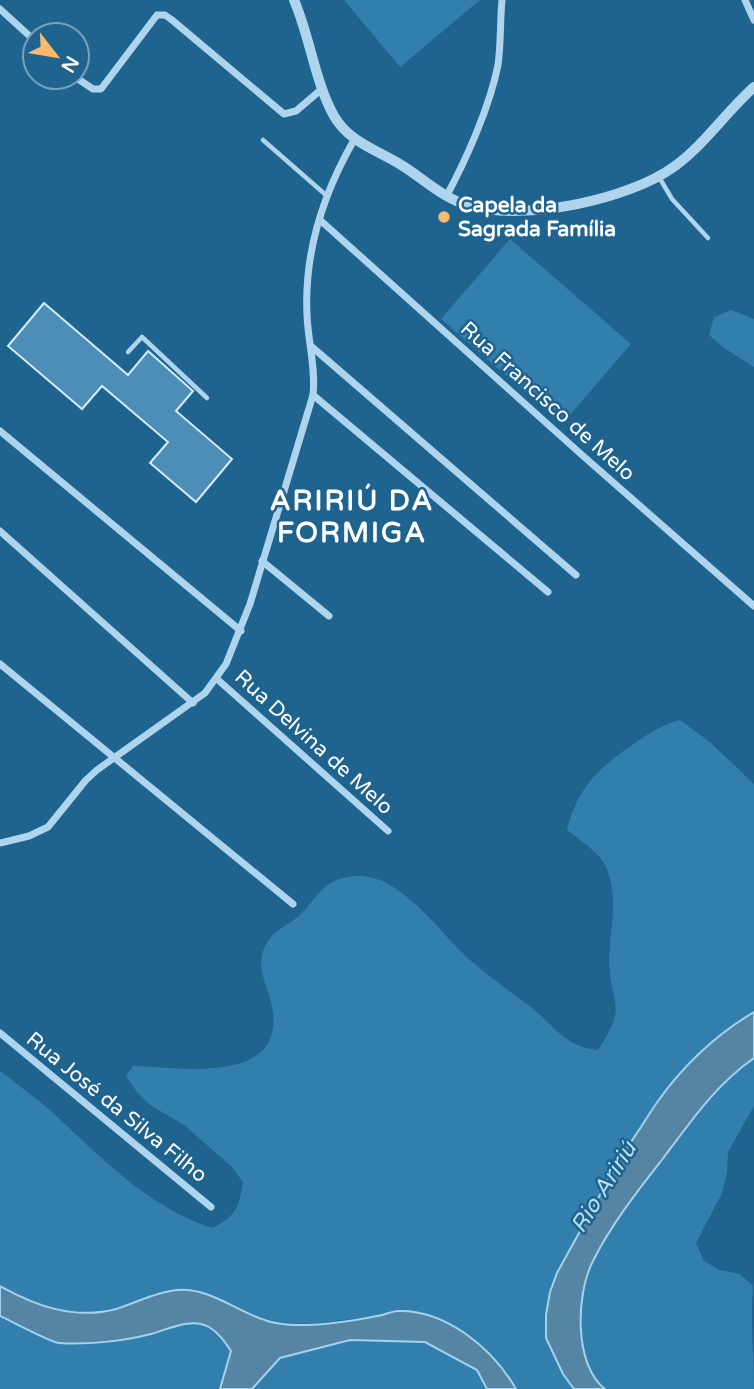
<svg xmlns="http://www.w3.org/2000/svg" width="754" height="1389" font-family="'Varela Round',sans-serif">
<rect width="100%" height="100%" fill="#1f638f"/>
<g fill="#327ead">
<path d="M344,0H480L400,67Z"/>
<path d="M510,239L631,344L562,424L441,319Z"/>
<path d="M731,310L754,319V367L724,348L709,335L714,317Z"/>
<path d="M680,720L711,743L754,784V1012L727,1030L682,1070L657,1102L638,1134L624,1151L567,1256L546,1338L563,1374L574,1389H516L485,1350L469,1336L436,1318L395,1311L376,1316L312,1324L272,1322L194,1290L156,1294L116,1308L79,1314L42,1306L0,1286V1071C17,1084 35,1097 51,1111C100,1156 148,1208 213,1228C236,1216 239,1207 243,1182L231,1166L184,1125L150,1105L137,1092L126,1076L133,1066C177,1067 282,1086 273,1012C271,993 256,971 263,951C272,927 290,927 304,911C322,890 328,877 359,876C401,875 441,934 470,960C490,978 512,992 533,1009C557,1028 564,1046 598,1050C604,1040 612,1028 615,1016C618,1002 611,988 610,974C606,941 620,904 608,872C602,853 582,842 567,830C577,789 598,768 632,745C648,734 661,725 680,720Z"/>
<path d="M754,1058V1106L728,1152L727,1173L722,1193L696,1243L704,1261L720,1270L740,1274L753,1286C750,1320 754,1355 754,1389H605C574,1365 576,1296 592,1263C609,1228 634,1196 658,1165C687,1125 713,1086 754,1058Z"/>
<path d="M0,1316C12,1321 50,1342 59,1343C88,1345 124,1341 151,1334C169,1329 191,1317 209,1327C219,1333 225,1342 231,1351L220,1389H0Z"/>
<path d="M350,1340L425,1342L477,1370L487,1389H252L280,1359Z"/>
</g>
<g fill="#5685a3" stroke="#a2d2ee" stroke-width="2">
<path d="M754,1012V1058C714,1086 690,1123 661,1161C636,1193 610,1226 592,1263C576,1296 574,1365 605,1389H574L563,1374L546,1338V1315L550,1292L557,1273L624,1151C637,1135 646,1118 658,1101C683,1066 717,1034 754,1012Z"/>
<path d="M0,1286C36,1306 74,1320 116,1309C136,1303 155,1292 177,1290C211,1287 239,1314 271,1322C300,1329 347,1322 377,1316C384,1315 390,1312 397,1311C446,1309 493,1349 516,1389H487L477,1370L425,1342L350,1340L280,1358L252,1389H220L231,1351C225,1342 219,1333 209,1327C191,1317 169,1329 151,1334C124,1341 88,1345 59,1343C52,1343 11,1321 0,1316Z"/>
</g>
<path fill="#4c8eb8" stroke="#d4ebf9" stroke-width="2" d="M44,303L128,375L148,351L193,391L176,411L232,459L196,502L150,463L168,442L102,386L82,409L8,346Z"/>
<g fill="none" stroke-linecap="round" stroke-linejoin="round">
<g stroke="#aed5ed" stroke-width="4.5">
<path d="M263,140L327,196"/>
<path d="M659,177L672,199L708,238"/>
<path d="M128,352L142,337L207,398"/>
</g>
<g stroke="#aed5ed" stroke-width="7">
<path d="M745,0L754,20"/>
<path d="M0,9L35,41"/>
<path d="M75,77L93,89H101L157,15H165L172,20L284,114L296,111L323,88"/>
<path d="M446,197C466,160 490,106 498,65C501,44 500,21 502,0"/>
<path d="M320,220L582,455L754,606"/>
<path d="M312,347L576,575"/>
<path d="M313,395L548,592"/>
<path d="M0,431L241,631"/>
<path d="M0,531L193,703"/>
<path d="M262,561L329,616"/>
<path d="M0,664L293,904"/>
<path d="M217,679L388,831"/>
<path d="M0,843L29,836L48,827L86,780L97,770L205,693L226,664L250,604L313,395C316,367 308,342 307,315C304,253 323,194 354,140"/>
<path d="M0,1033L211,1207"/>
</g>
<path stroke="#aed5ed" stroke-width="10" d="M294,0C310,37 315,82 334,116C350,144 381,151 406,168C427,182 445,199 470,206C525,221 629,200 675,166C705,144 726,112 754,87"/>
</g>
<circle fill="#fbba6e" stroke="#1f638f" stroke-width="2.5" cx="444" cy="217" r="7"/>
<g text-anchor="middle" stroke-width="5" stroke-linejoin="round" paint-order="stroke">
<g font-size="21" font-weight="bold" fill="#fff" stroke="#1f638f" text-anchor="start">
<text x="458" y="212">Capela da<tspan x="458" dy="24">Sagrada Família</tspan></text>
</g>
<g font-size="21" fill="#fff" stroke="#1f638f">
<text transform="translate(548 401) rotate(42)" y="7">Rua Francisco de Melo</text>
<text transform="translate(314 742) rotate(42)" y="7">Rua Delvina de Melo</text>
<text transform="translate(117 1107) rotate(39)" y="7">Rua José da Silva Filho</text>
</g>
<g font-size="23" font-style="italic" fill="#badef4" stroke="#1f638f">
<text transform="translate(603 1187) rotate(-58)" y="8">Rio Aririú</text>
</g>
<g font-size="28" font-weight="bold" letter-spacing="2" fill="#fff" stroke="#1f638f">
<text x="352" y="510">ARIRIÚ DA<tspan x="352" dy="32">FORMIGA</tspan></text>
</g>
</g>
<g transform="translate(56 56) rotate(121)"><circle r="33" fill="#1f638f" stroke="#79a1bc" stroke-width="2"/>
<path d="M0-5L12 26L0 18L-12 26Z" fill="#fbba6e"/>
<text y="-10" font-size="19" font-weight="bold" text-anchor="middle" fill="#ffffff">N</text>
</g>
</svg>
